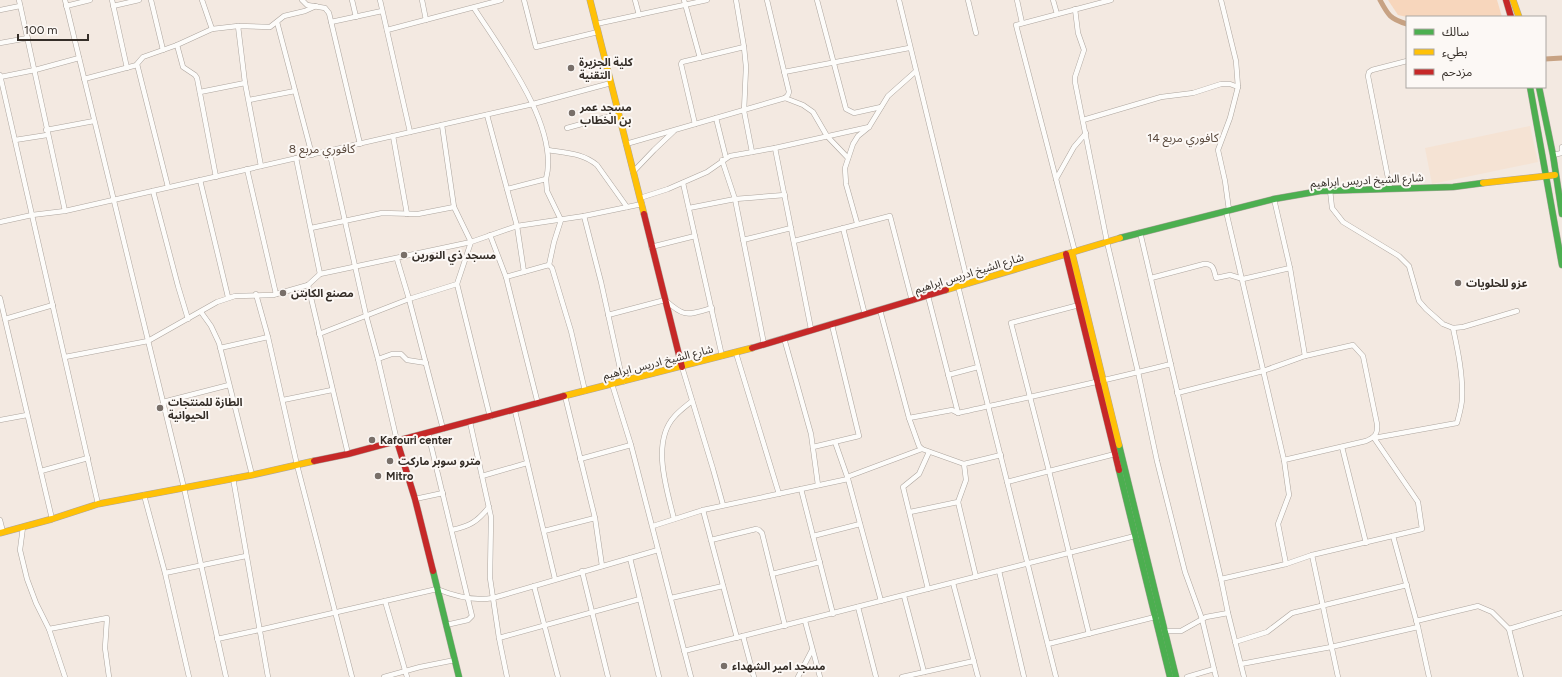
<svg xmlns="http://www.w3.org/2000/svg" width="1562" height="677" font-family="Figtree,'Noto Sans Arabic',sans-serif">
<rect width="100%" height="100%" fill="#f3e9e1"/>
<path fill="#f5e3d4" d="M1530,126L1538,162L1432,184L1425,148Z"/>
<path fill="#f7d6bc" d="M1388,0H1497L1502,17H1407L1398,15Z"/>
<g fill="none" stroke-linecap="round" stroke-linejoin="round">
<g stroke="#c7a283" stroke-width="5">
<path d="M1380,0C1388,15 1390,19 1407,24"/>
<path d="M1545,59L1562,58"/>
</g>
<defs>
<g id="street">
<path d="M19,0L65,211"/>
<path d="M65,0L184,488L226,677"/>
<path d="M112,0L127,68"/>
<path d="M151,0L163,50"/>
<path d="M202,0L212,29"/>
<path d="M302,0L307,5L325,8L329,13L360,144"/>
<path d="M352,0L356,17"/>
<path d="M380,0L410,132"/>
<path d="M422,0L426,20"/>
<path d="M524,0L536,47L598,32"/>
<path d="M635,0L639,15"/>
<path d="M684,0L700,58"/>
<path d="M736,0L744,47L746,67L744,111L752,152"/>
<path d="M817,0L846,109L854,113L881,107"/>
<path d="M899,0L968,284"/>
<path d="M968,0L976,33"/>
<path d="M1017,0L1022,23"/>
<path d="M1053,0L1057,14"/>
<path d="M1221,0L1236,61L1238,87L1230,118L1218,150L1225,181L1229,210"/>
<path d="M66,6L90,0"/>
<path d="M113,6L139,0"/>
<path d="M474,8C501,50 560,127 546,179"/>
<path d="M1075,9L1078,33L1084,50L1075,77V82L1107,242L1138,372L1157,461L1185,572L1202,619L1216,677"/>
<path d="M0,10L20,6"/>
<path d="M277,22L312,155"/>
<path d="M331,22L382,11"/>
<path d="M596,24L707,0"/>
<path d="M238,26L245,83L261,166"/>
<path d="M387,30L501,0"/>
<path d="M0,43L28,38"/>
<path d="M177,45L183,67L195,75L197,78L216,177"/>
<path d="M784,72L909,48"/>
<path d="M0,75L98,504"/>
<path d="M0,77L35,70L79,58"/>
<path d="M84,79L137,65"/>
<path d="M200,92L245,83"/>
<path d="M785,98L803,105L813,112L827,136L848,158"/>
<path d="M249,100L295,91"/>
<path d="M487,115L517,226L524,272"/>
<path d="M716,118L726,158"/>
<path d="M1083,120L1161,97L1193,93L1221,84H1230L1238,87"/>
<path d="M695,124L681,64L682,62L744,47"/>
<path d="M442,125L454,207L471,242L457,284L490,417"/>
<path d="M567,128L618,114"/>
<path d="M46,130L94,121"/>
<path d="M393,136L407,214"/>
<path d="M15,140L47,135"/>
<path d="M626,144L785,98L788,95L789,92L767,0"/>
<path d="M775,148L811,329"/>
<path d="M329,150L366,315L378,359L397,441"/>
<path d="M548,150C566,153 583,153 597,165L627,207"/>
<path d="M1562,153V147"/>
<path d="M1553,155L1562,153"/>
<path d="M296,158L320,274"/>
<path d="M722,160L735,199L764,344"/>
<path d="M247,169L276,294"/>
<path d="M633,172L654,150L674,131"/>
<path d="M1056,179L1074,147L1086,133"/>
<path d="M200,180L228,297"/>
<path d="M683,183L722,356"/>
<path d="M168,187L137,64L143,57L177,45L212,29L238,26L270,27L284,16L305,11L316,6"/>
<path d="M1390,188L1368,76L1369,72L1372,70L1407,61"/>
<path d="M507,189L546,179L547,191L561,220L554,242L549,265"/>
<path d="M1330,190L1332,208L1343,222L1399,256L1409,266L1419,301L1426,309L1443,324L1453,328L1463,327L1517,311"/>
<path d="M153,191L178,286L188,319"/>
<path d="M640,198L668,189L707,172L730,156L775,148L869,127"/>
<path d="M1274,199L1290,268L1305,356"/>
<path d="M689,208L735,199L785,195"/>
<path d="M1226,211L1284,460L1289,495L1278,524L1286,564"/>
<path d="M584,216L601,282L623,382"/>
<path d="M0,222L32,215L65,211L533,104L611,83"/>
<path d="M857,223L846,184L845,168L853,144L858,136L869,127L888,96L915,72"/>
<path d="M311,228L382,213L418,214L454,207"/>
<path d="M843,228L865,315"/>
<path d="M1140,232L1221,579L1228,613L1244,677"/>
<path d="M490,235L506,277L538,404"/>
<path d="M743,240L791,228"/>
<path d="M794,241L890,216L912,301"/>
<path d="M651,247L695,236"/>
<path d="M1075,252L1016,25L1111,0"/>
<path d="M397,259L409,299L443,429"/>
<path d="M506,277L545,266L549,265L552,268L571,331L585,391"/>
<path d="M1151,278L1204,264C1214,263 1214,271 1216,278L1230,275L1243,279L1290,268"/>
<path d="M308,285L348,454"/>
<path d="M958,286L1056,677"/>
<path d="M256,294L268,337L297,465L352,677"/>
<path d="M928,296L958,413"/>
<path d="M0,298L52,519"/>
<path d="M1079,305L1011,323L1049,471L1089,634"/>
<path d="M880,310L909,418L919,446L922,449L964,464L1001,455"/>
<path d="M201,312L211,326L219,343L252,475"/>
<path d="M608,315L665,300C685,318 687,315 712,308"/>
<path d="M5,319L53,305"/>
<path d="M319,334L409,299L457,284"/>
<path d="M784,338L811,434L818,485"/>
<path d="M220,348L268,337"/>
<path d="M736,353L779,494"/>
<path d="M65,357L148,341L217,302L235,296L273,295L308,285L320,274L471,242L517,226L584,216L642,204"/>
<path d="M378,359L392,354H401L407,360L426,363"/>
<path d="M682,367L713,469L723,505"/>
<path d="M948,375L978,367"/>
<path d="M612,384L631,445L691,677"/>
<path d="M1177,393L1263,371L1305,356L1353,345L1363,356L1377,424C1378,434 1375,437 1366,441L1284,460"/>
<path d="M565,396L595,518L602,566"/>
<path d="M283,400L332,390"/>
<path d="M163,402L229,385"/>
<path d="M515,411L555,579"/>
<path d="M909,418L952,410L958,413C1029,397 1100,382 1171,364"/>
<path d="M0,420L27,415"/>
<path d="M470,422L491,517L490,578L499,638L507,677"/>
<path d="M428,433L472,616L468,620L446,625"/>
<path d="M835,442L848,479L881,601"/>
<path d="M813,447L859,436L832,325"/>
<path d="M1342,447L1366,543"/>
<path d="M580,459L631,445"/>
<path d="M964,464L966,480L958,502L976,577"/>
<path d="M41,471L88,458"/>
<path d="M482,476L527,463"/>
<path d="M847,477L922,449"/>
<path d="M233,478L268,677"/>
<path d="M1007,482L1115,454"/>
<path d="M801,489L833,614"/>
<path d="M144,495L165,573L189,677"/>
<path d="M415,499L443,493"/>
<path d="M703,510L737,638"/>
<path d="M910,512L958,502"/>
<path d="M674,519C667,490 651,443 674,417C679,411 686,406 692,401"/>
<path d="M0,520L3,532"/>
<path d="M653,526L703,510L848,479"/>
<path d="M23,527L20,550L27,579L36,603L49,629L65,677"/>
<path d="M452,530C470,526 477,522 489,507"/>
<path d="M544,531L595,518"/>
<path d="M813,536L860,524"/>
<path d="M1393,536L1418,627L1429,677"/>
<path d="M711,540L756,529L759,530L762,533L785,626"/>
<path d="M1312,555L1338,677"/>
<path d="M630,558L659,677"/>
<path d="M582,571L608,677"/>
<path d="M999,571L1024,677"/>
<path d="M165,573L246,556"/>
<path d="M772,574L820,562"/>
<path d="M1221,579L1286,564L1312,555L1422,529L1418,502L1374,438L1457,423C1459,415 1462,406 1462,398C1463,375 1458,351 1453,328"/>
<path d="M953,583L978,677"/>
<path d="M534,586L558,677"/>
<path d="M928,589L903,487L919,474L929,452"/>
<path d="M904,596L924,672"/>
<path d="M671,598L723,586"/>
<path d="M385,601L407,677"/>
<path d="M858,607L876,677"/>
<path d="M805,621L820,677"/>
<path d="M1416,621L1478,606L1492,612L1509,629L1521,677"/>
<path d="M49,629L107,618L105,648L109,677"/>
<path d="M1509,629L1562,613"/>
<path d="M1164,631H1181L1206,617L1228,613"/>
<path d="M743,636L754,677"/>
<path d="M499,638L640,599"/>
<path d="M217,639L259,630L437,589C454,596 474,601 493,598L658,550"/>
<path d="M1235,642L1267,632L1292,613L1407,585"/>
<path d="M1048,644L1155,617L1158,619"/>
<path d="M684,651L1135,536"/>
<path d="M1241,664L1331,647L1418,627"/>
<path d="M384,677L420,667L455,660"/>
<path d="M798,677L812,650"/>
<path d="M902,677L974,661"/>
<path d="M1187,677L1214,669"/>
</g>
<g id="fast">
<path d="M1530,87L1562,265"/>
<path d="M1539,87L1553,155L1562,214"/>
<path d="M1120,238L1274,199L1320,191L1453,187L1483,183"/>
<path d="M1119,445L1176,677"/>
<path d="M1119,470L1170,677"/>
<path d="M433,571L459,677"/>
</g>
<g id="slow">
<path d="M590,0L644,214"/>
<path d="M1513,0L1519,17"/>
<path d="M1483,183L1555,175"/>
<path d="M1072,253L1119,445"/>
<path d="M946,290L1120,238"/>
<path d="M564,396L752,348"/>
<path d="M0,533L52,519L98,504L252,475L314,461"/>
</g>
<g id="jam">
<path d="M1506,0L1511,17"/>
<path d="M644,214L682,367"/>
<path d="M1066,254L1119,470"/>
<path d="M752,348L946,290"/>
<path d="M397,441L415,499L433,571"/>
<path d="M314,461L348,454L564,396"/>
</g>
</defs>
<use href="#street" stroke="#ada59e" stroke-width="5.5"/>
<use href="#fast" stroke="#ada59e" stroke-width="7"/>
<use href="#slow" stroke="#ada59e" stroke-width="7"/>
<use href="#jam" stroke="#ada59e" stroke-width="7"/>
<use href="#street" stroke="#fdfcfa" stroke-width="4.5"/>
<use href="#fast" stroke="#4caf50" stroke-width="6"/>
<use href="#slow" stroke="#ffc107" stroke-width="6"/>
<use href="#jam" stroke="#c62828" stroke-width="6"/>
</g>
<g fill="#786f69" stroke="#fcf8f5" stroke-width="1.5">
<circle cx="571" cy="68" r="4"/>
<circle cx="572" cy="113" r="4"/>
<circle cx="404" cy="255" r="4"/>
<circle cx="1458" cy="283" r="4"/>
<circle cx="283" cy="293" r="4"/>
<circle cx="160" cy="408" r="4"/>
<circle cx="372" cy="440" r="4"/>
<circle cx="390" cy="461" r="4"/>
<circle cx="378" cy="476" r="4"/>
<circle cx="724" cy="666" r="4"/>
</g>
<g text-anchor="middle" stroke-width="4" stroke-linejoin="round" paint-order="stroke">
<g font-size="11" font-weight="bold" fill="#352e28" stroke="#fcf8f5" text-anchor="start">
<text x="579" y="66">كلية الجزيرة<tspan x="579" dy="13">التقنية</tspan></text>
<text x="580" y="111">مسجد عمر<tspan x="580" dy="13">بن الخطاب</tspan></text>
<text x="412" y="259">مسجد ذي النورين</text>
<text x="1466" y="287">عزو للحلويات</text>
<text x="291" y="297">مصنع الكابتن</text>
<text x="168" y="406">الطازة للمنتجات<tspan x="168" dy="13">الحيوانية</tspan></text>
<text x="380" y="444">Kafouri center</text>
<text x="398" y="465">مترو سوبر ماركت</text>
<text x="386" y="480">Mitro</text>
<text x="732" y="670">مسجد امير الشهداء</text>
</g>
<g font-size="11" fill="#352e28" stroke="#fcf8f5">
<text transform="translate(1367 180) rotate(-3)" y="4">شارع الشيخ ادريس ابراهيم</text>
<text transform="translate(969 273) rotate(-17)" y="4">شارع الشيخ ادريس ابراهيم</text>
<text transform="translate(658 362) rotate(-14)" y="4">شارع الشيخ ادريس ابراهيم</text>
</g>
<g font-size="12" fill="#59493d" stroke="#fcf8f5">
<text x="1183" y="142">كافوري مربع 14</text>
<text x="322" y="153">كافوري مربع 8</text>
</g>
</g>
<rect x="1406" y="16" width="140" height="72" fill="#fcf8f5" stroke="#aca7a3"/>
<rect x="1414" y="29" width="20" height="6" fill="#4caf50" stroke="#aca7a3"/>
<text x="1442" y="36" font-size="12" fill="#352e28">سالك</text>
<rect x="1414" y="49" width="20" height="6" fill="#ffc107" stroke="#aca7a3"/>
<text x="1442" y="56" font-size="12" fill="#352e28">بطيء</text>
<rect x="1414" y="69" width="20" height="6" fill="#c62828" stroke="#aca7a3"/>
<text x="1442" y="76" font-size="12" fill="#352e28">مزدحم</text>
<path d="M18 34v6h70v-6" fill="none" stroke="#352e28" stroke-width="2"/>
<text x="24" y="34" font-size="12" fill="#352e28" stroke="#fcf8f5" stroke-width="3" paint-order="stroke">100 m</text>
</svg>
